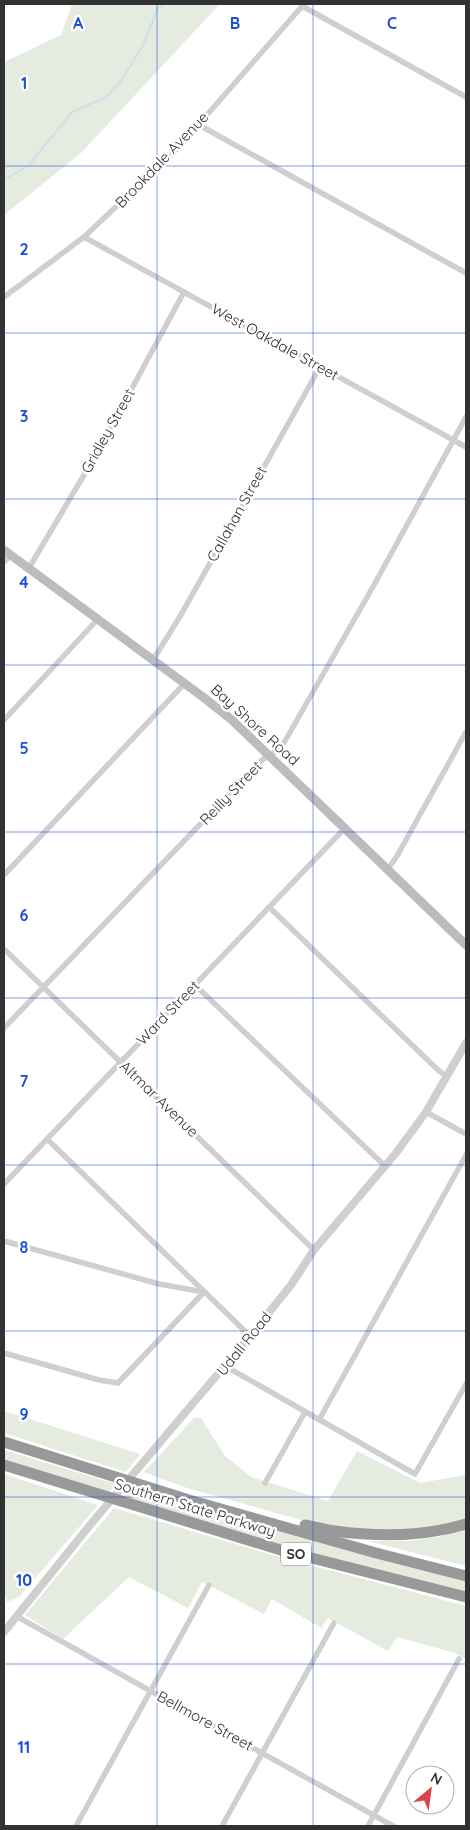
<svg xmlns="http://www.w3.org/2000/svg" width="470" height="1830" font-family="Quicksand,sans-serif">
<rect width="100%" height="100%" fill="#fff"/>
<g fill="#e5ebdf">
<path d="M72,4H220L81,153L4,215V62L61,35Z"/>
<path d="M4,1411L140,1454L126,1472L4,1433Z"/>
<path d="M194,1418H201L225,1456L251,1477L328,1501L357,1451L420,1483L466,1475V1522L371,1535L319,1525L187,1488L144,1472Z"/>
<path d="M4,1450L116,1484L108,1493L4,1459Z"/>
<path d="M4,1474L98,1505L20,1596L7,1602L4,1592Z"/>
<path d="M129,1490L164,1503L166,1500L395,1564L466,1581V1592L276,1543L122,1499Z"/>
<path d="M114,1508L283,1558L466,1606V1659L455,1653L397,1637L388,1651L328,1618L321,1628L272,1599L264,1614L202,1582L188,1608L129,1577L63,1639L25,1615Z"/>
<path d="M466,1528V1566L368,1541H408L439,1537Z"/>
</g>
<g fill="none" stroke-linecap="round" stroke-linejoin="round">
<path stroke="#d0dfeb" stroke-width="2" d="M4,180L29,165L72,112L106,97L122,80L143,45L158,8L164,4"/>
<g stroke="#cfcfcf" stroke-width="5.5">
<path d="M302,6L466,97"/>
<path d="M199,125L466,273"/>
<path d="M84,237L466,447"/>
<path d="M4,297L84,237L178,148L304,4"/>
<path d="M4,562L11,555"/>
<path d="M29,568L97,453L184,292"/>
<path d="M153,660L182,613L320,367"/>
<path d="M4,720L98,619"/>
<path d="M388,869L397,856L466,732"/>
<path d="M4,875L185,683"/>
<path d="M269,907L438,1070L446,1076"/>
<path d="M4,949L314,1250"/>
<path d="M195,985L385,1166"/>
<path d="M4,1028L262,760L281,748L374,585L466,417"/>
<path d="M426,1112L466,1134"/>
<path d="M47,1139L250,1336"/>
<path d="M4,1184L345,828"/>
<path d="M4,1241L159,1284L204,1292"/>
<path d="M4,1353L99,1380L118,1383L204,1292"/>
<path d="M225,1366L415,1474L466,1384"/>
<path d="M319,1420L466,1155"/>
<path d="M265,1483L305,1412"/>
<path d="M16,1616L393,1826"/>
<path d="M76,1826L209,1585"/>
<path d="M222,1826L334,1623"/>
<path d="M368,1826L459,1659"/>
</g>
<path stroke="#cfcfcf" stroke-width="8" d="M4,1632L90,1525L250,1336L291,1285L314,1250L396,1153L426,1112L466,1043"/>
<path stroke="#bcbcbc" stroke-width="9" d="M4,550L203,697L232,720L466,945"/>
<g stroke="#999" stroke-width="11">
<path d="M4,1442L189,1500L376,1553L466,1576"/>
<path d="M4,1465L284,1551L466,1597"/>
<path d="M305,1525C315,1527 325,1530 335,1531C379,1537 423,1537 466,1524"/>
</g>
</g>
<path fill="none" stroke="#1d4ed8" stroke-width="1" stroke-opacity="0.55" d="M157,4V1826M313,4V1826M4,166H466M4,333H466M4,499H466M4,665H466M4,832H466M4,998H466M4,1165H466M4,1331H466M4,1497H466M4,1664H466"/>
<g text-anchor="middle" stroke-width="5" stroke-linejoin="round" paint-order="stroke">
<rect fill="#fff" stroke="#707070" stroke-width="1" x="281" y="1542.5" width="30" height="23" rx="4"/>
<g font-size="14" font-weight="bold" fill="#323232">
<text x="296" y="1559">SO</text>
</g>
<g font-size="15" fill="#323232" stroke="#fff">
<text transform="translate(162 160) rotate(-46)" y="5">Brookdale Avenue</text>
<text transform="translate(275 342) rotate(29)" y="5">West Oakdale Street</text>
<text transform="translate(108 431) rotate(-61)" y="5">Gridley Street</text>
<text transform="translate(237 514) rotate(-61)" y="5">Callahan Street</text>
<text transform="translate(255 725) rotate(42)" y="5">Bay Shore Road</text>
<text transform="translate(231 793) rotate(-46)" y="5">Reilly Street</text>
<text transform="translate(168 1013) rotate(-46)" y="5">Ward Street</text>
<text transform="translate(159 1099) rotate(44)" y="5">Altmar Avenue</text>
<text transform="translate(244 1344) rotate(-51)" y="5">Udall Road</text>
<text transform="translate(195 1508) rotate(17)" y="5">Southern State Parkway</text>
<text transform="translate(205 1721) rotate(29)" y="5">Bellmore Street</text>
</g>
</g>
<g font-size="16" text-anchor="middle" font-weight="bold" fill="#1d4ed8" stroke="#fff" stroke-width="5" stroke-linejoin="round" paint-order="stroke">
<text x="78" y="29">A</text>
<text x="235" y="29">B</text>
<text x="392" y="29">C</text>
<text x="24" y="89">1</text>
<text x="24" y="255">2</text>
<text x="24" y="422">3</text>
<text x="24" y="588">4</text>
<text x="24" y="754">5</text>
<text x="24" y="921">6</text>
<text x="24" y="1087">7</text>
<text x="24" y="1253">8</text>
<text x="24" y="1420">9</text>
<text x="24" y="1586">10</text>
<text x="24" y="1753">11</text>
</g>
<rect width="470" height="1830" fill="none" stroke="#323232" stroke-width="10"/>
<g transform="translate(430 1790) rotate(29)"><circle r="24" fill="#ffffff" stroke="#adadad"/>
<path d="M0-4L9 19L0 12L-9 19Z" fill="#da4447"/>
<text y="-8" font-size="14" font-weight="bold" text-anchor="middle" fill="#323232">N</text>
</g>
</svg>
